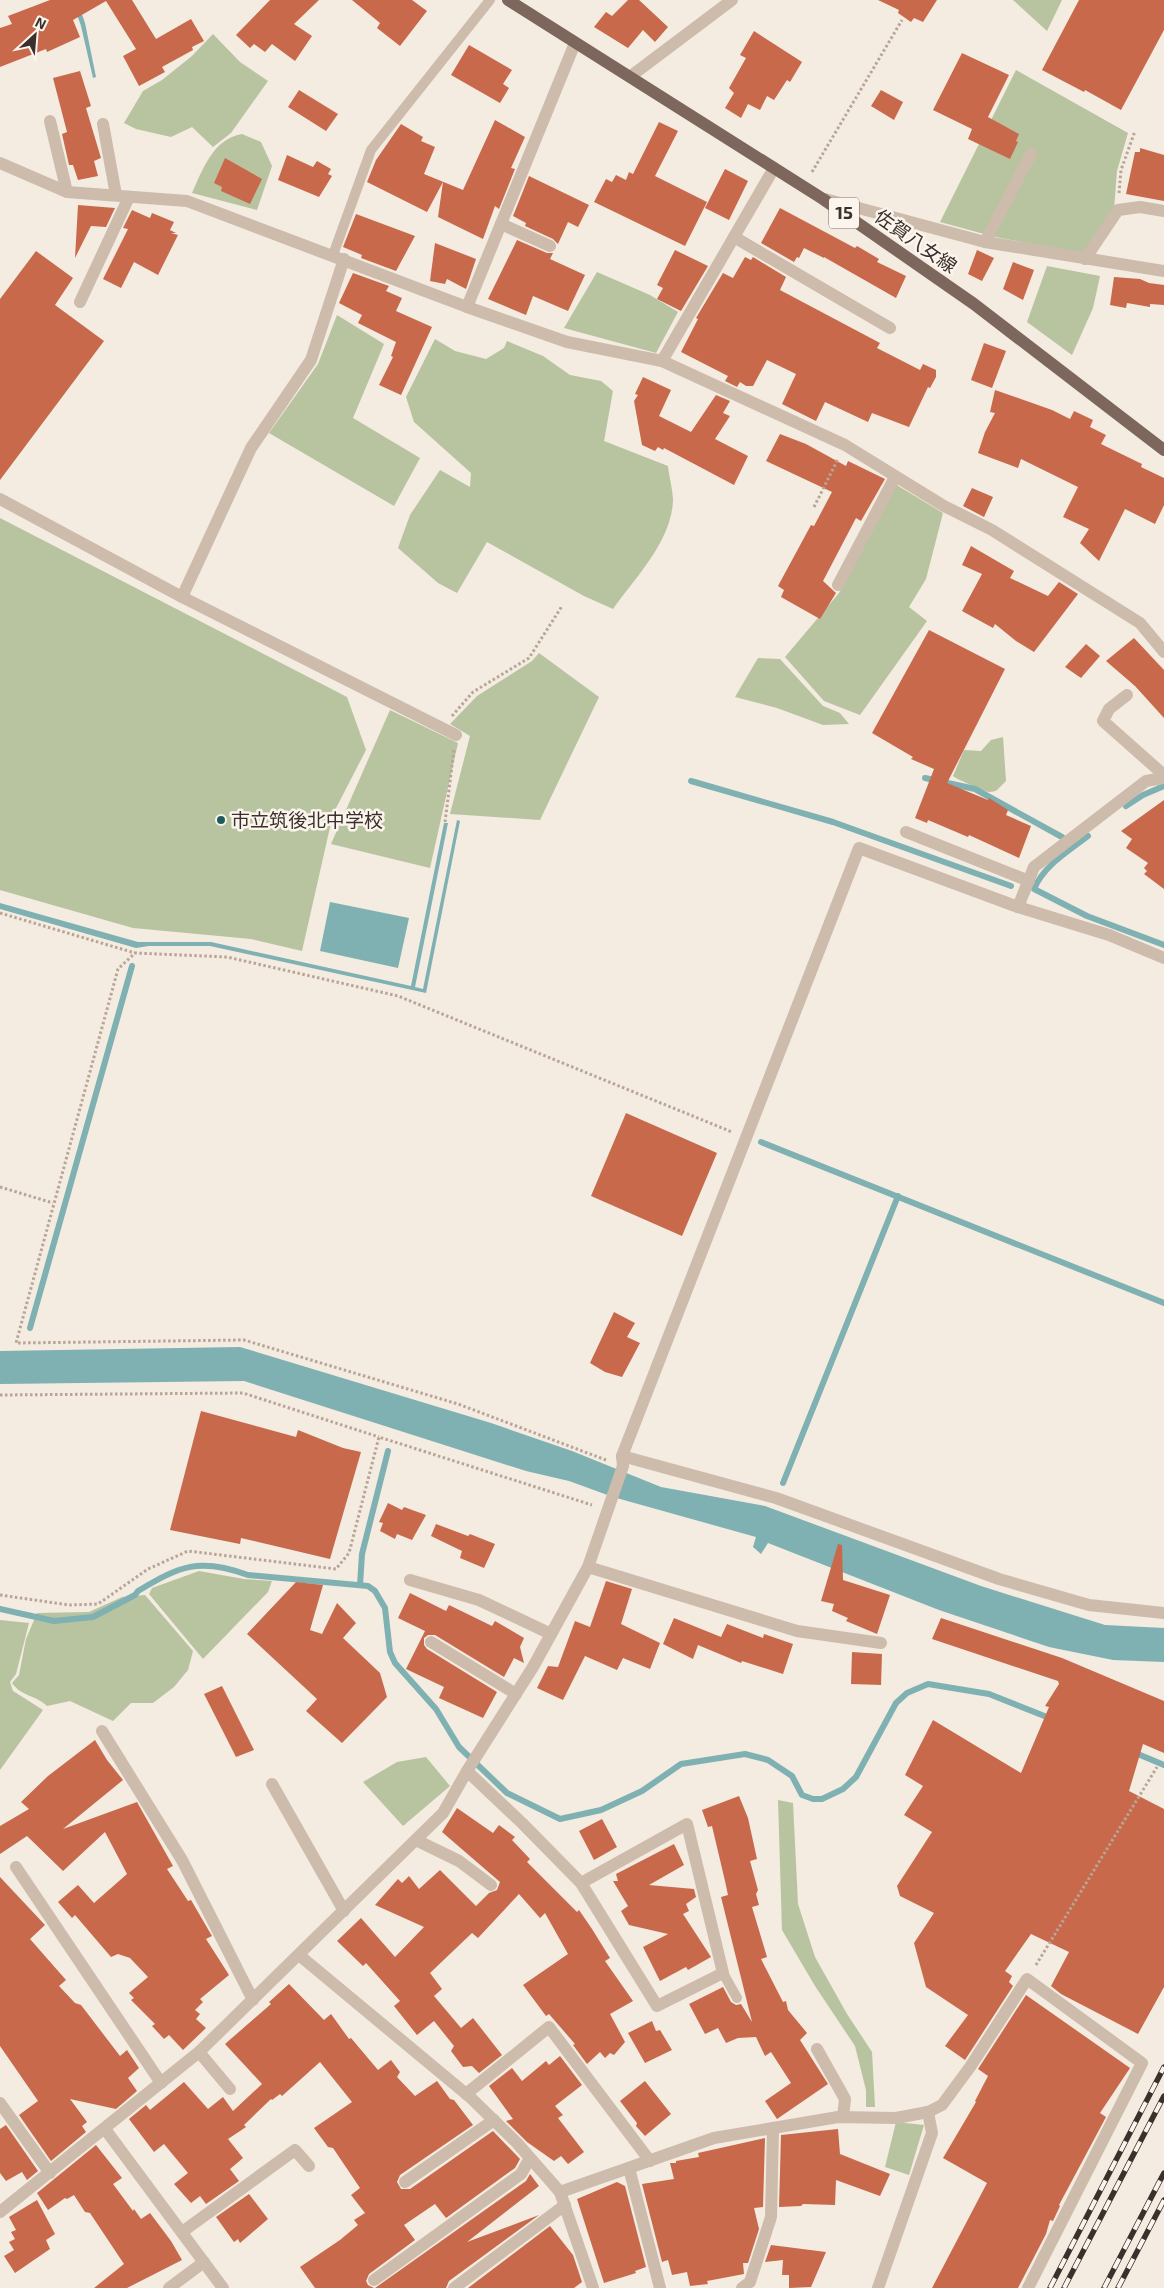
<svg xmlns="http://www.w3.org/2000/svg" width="1164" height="2288" font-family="'Exo 2','Noto Sans JP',sans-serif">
<rect width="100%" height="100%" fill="#f4ebe1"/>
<g fill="#b8c4a0">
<path d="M1013,0H1062L1047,31Z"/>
<path d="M213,34L240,62L268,81L231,133L213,147L192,127L171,137L136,129L124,123L143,91L162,80L192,56Z"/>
<path d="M1016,70L1128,133L1117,171L1114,210L1085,254L995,237L940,222Z"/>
<path d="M242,134L261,142L272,166L257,210L192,193C203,169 213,139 242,134Z"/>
<path d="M1047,266L1100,276L1093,308L1072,355L1027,322Z"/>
<path d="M597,272L650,295L678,312L656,353L564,328Z"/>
<path d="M337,315L384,344L353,418L420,458L394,506L269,433L318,364Z"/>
<path d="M435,339L455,351L486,359L504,348L507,341L543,356L570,375L601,381L613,391L604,441L668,466C669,477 673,490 673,501C671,542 635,578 613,609L584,596L487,542L457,593L438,583L398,548L410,515L440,470L470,487L471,473L414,422L406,397Z"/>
<path d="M895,484L943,513L926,579L909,607L927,621L860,715L824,701L785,657L839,593Z"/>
<path d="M0,518L347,697L366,750L333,814L302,951L251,939L133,928L0,890Z"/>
<path d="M539,653L599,697L540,820L450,814L470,736L450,724L477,696L532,661Z"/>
<path d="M758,658L780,659L823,706L840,713L849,724L823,725L777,708L735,697Z"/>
<path d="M390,710L458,743L430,868L331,844Z"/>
<path d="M1003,737L1006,781L997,790C997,791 990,792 989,792C984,791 956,779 953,776L964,750L981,751L991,740Z"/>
<path d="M199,1571L244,1579L272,1581L268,1592L203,1659L149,1594L152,1588Z"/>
<path d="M145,1595L193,1651L188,1670L174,1687L153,1703H131L113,1721L70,1701L47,1706C36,1695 22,1697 12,1683L19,1675L26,1639L37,1613L89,1612L122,1597Z"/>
<path d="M0,1620L29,1623L16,1674L10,1682L13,1691L43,1710L0,1770Z"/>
<path d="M426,1757L450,1786L403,1826L363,1782L397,1762Z"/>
<path d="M778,1800L793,1803L798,1904L815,1957L847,2014L872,2052L875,2107H866V2090L855,2046L815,1986L782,1930Z"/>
<path d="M896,2122L924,2125L909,2175L885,2167Z"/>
</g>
<g fill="#7fb0b2">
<path d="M72,0H77L85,23L96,77L93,78L81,26Z"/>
<path d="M457,820L460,821L426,993L210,946H149L136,948L0,909V903L138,942H211L411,986L444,823H448L415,987L423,989Z"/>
<path d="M330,902L409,918L398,968L320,951Z"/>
<path d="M240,1347L491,1423L572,1451L661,1487L765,1506L981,1586L1105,1625L1164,1628V1662L1113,1660L1049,1647L939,1610L768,1543L761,1554L753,1547L756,1537L613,1497L569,1481L526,1471L244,1381L0,1384V1351Z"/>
</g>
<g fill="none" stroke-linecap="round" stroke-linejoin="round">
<g stroke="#7fb0b2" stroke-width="6">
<path d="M925,778L975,789L1062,837"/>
<path d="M691,781L833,822L1011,886"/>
<path d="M1126,806L1143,795L1164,786"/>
<path d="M1088,836C1069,851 1044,865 1034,889L1087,916L1164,945"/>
<path d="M761,1142L1164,1303"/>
<path d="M30,1328L132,966"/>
<path d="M783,1483L898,1196"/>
<path d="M360,1585L362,1554L388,1451"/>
<path d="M0,1609L54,1621L93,1617L135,1595L138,1591C180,1566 199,1557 248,1575L368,1586L375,1591L385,1608L390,1652L395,1663L436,1709L459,1747L507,1793L560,1819L601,1810L642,1791L681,1764L745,1754L768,1760L792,1776L802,1795L813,1799H822L843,1789L856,1777L896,1703L907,1693L928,1684L989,1694L1052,1719"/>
<path d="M1133,1752L1164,1765"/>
</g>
</g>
<g fill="#c8694b">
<path d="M50,0H132L156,39L191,19L204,41L192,47L193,50L162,67L165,72L139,86L123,56L136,49L106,1L73,20L80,37L47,52L46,49L0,67V28L12,24L8,16Z"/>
<path d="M270,0H319L294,24L312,36L295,61L272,44L265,52L254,44L250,48L236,35Z"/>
<path d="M352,0H412L427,11L400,46L377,28L380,23Z"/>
<path d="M628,0H639L668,27L655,42L643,30L628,48L594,27L606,12L612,16Z"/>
<path d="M878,0H937L923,22L914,18L911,22L898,13L899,10Z"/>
<path d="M1079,0H1164V30L1121,110L1085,90L1084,92L1042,70Z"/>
<path d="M754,31L802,62L790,82L787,80L774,100L767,96L760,110L748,104L741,118L725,108L734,93L729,88L746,58L740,55Z"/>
<path d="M469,45L512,70L503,84L509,88L500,103L451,75Z"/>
<path d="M962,53L1009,75L988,117L1019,134L1016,141L1018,142L1010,159L968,139L972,129L933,110Z"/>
<path d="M80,71L91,106L86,108L101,158L94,161L98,176L78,180L73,165H69L62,134L67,132L53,78Z"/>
<path d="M299,90L338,114L326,131L288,107Z"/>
<path d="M881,90L903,102L894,120L871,106Z"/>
<path d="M495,120L525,137L511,168L515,169L499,209L495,206L483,239L438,217L443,182L427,212L367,182L376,160L401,124L423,137L421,141L435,147L424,174L463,190Z"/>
<path d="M659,122L678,131L655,176L707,202L685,246L594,202L606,179L612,182L616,175L626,180L629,172L633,174Z"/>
<path d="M1140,148L1164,155V201L1126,194L1135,152H1140Z"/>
<path d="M287,155L313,167L317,161L331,169L328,174L332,176L319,197L278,180Z"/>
<path d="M225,158L262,179L250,204L221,191L222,187L214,183Z"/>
<path d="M725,169L748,181L729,220L705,208Z"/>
<path d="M529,176L589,205L578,227L568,222L558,244L553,239L525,226L526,223L513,216Z"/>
<path d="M78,205L115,208L106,227L91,226L75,258Z"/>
<path d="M780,208L855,248L857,246L879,259L877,262L906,276L896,298L824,257V258L804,248L799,258L797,257L794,262L761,243Z"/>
<path d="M132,210L150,218L152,213L174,222L170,230L176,233H171L178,235L158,275L134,262L121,288L103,279L128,229L123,228Z"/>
<path d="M356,214L415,236L396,271L361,258L362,255L343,247Z"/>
<path d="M517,240L547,253H553L550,259L585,275L568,311L533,296L526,315L488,299Z"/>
<path d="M435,243L476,259L466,289L447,279L445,284L430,281Z"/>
<path d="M675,250L708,266L681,311L657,299L663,288L657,285Z"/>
<path d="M977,250L994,258L982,281L968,274Z"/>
<path d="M36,251L73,278L55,305L104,341L0,480V299Z"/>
<path d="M745,257L751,260L753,257L786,277L780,290L880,343L877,348L920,370L923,364L936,370V377L930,388L928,387L909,427L872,413L868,422L825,402L816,421L782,404L796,374L767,360L753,386H746L740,382L737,387L725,381L728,376L681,352L698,319L696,318L723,273L733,278Z"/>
<path d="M1013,262L1034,270L1023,300L1003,289Z"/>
<path d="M353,273L389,286L386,291L402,298L396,311L432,327L401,395L379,385L393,357L391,356L396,342L358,323L362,315L339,303Z"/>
<path d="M1114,277L1140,279L1149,283L1164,285V305L1150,304V307L1127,303L1126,308L1110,305Z"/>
<path d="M984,343L1006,351L992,388L971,380Z"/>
<path d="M643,377L671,390L659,416L691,432L716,395L730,401L723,413L730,416L715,439L748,456L734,485L664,448L663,450L658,447L655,451L642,445L634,401L638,395L635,394Z"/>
<path d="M995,390L1052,410L1070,419L1074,411L1093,420L1090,427L1106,435L1101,444L1142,464L1141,467L1164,478V505L1155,524L1125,509L1099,561L1080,543L1089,529L1063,517L1078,487L1021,459L1018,468L978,453L985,432L995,413L990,412Z"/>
<path d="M780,434L806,444L846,466L848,461L885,479L861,521L856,518L823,581L836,593L820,619L781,597L784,590L778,586L811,525L814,526L832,492L766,461Z"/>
<path d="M972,488L993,497L984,517L963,506Z"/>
<path d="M971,546L1014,571L1010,578L1048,596L1059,582L1078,594L1034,652L1016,641L995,624L993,628L962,611L982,574L962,565Z"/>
<path d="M929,630L1005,669L947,783L988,800L989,798L1008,810L1006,815L1031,826L1019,858L969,835L968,837L928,820L927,823L915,818L934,769L911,759L913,757L872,733Z"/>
<path d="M1134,638L1164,670V718L1135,686L1106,661Z"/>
<path d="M1086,644L1100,656L1081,678L1065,667Z"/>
<path d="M1164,800V889L1144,874L1147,871L1144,868L1148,863L1126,848L1132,839L1121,831Z"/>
<path d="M626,1113L717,1153L682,1236L591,1196Z"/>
<path d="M614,1312L635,1323L627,1337L640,1343L622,1377L605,1372L590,1363Z"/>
<path d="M201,1411L296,1437L298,1430L343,1448L361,1452L330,1559L241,1538L240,1544L170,1530Z"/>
<path d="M388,1503L402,1510L404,1507L426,1515L412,1540L397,1534L395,1539L380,1531L383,1523L379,1522Z"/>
<path d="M436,1524L468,1536L470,1534L495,1544L484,1568L460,1558L462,1551L431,1536Z"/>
<path d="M838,1544L842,1545L843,1580L890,1595L877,1634L846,1621L848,1618L832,1611L834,1604L821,1601Z"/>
<path d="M606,1581L632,1589L621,1624L660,1643L650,1669L623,1658L617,1670L585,1656L563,1700L537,1688L548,1666L558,1667L575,1621L590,1627Z"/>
<path d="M296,1582L323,1585L310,1630L322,1634L337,1603L356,1623L343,1638L380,1673L387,1697L342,1743L306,1711L317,1699L247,1634Z"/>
<path d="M410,1593L446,1611L449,1605L492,1626L495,1621L524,1638L520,1647L524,1663L514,1658L504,1677L435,1635H428L424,1638V1645L427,1649L497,1692L483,1718L439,1698L444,1687L406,1669L425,1631L398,1618Z"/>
<path d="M674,1618L721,1637L727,1624L763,1638L764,1634L793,1644L783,1674L742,1661L741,1663L698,1645L693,1659L663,1644Z"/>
<path d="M941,1618L1062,1658L1164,1701V1753L1143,1744L1129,1791L1164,1809V1987L1138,2034L1061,1994L1051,1986L1069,1952L1031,1934L1005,1971L1012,1976L1009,1982L1013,1986L965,2060L945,2046L968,2015L926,1987L914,1943L934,1913L900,1896L897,1886L932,1832L904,1815L923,1786L905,1775L933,1720L1021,1773L1049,1707L1045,1706L1059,1684L1058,1681L932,1639Z"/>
<path d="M852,1652L882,1654L881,1685L851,1684Z"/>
<path d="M222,1686L254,1750L236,1757L204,1694Z"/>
<path d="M95,1740L107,1760L123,1780L63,1829L137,1802L173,1866L167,1869L188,1901L191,1900L212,1936L206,1939L229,1975L200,1999L203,2002L195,2010L200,2014L196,2019L206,2028L183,2050L169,2035L164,2039L152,2026L155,2024L131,2000L134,1998L129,1993L148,1977L130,1958L118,1954L111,1957L75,1915L72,1918L58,1902L78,1885L94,1903L127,1874L105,1832L63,1871L27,1836L0,1854V1826L29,1809L21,1802L48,1776Z"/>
<path d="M739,1796L748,1818L757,1859L750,1861L758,1890L756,1894L759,1905L752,1907L767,1957L761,1959L783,2002L786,2001L788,2010L807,2033L800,2040L828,2084L777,2119L765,2101L791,2083L771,2052L765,2056L756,2037L738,2038L726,2043L718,2028L705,2034L689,2004L723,1987L731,2002L736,2005L741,2004L752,2022L721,1897L728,1895L725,1881L712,1826L708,1827L702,1810Z"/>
<path d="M457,1808L493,1833L499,1825L515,1837L512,1840L530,1859L527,1862L577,1912L579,1910L592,1929L610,1958L605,1961L633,2001L610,2014L625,2042L614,2055L610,2053L605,2058L600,2052L587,2064L573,2045L575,2044L549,2014L546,2016L523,1985L568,1954L545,1913L540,1918L519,1894L478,1938L472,1933L430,1973L442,1989L434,1996L461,2028L473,2018L502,2055L479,2073L472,2066L463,2067L451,2051L454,2046L434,2021L417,2035L394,2006L400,2001L366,1963L363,1966L337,1941L361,1918L395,1957L424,1927L375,1905L398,1879L402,1883L409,1876L419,1889L440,1870L476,1906L489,1893L497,1890L500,1882L442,1832Z"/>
<path d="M602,1819L617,1847L594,1860L579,1831Z"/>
<path d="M674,1844L684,1865L649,1885L694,1889L696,1897L686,1904L689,1911L683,1914L711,1957L688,1970L686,1967L660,1981L643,1947L668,1934L629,1925L621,1911L628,1906L613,1881H618L616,1874Z"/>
<path d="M0,1877L45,1925L30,1939L66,1980L59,1986L75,2003L81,2005L120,2056L127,2050L139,2068L128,2078L137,2091L116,2109L70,2099L87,2122L82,2126L86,2132L51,2161L19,2115L38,2101L0,2046Z"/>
<path d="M289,1984L324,2020L331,2014L349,2039L351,2038L378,2070L391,2060L400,2072L397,2077L415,2096L437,2081L450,2099L454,2100L473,2125L400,2175L397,2182L401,2189H410L493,2131L520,2159L515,2168L446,2218L435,2204L404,2225L415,2240L369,2274L366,2281L368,2285L374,2288H315L300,2267L340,2240L358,2225L354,2220L365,2213L351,2195L360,2188L333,2148L328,2147L314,2128L352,2102L320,2062L282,2096L280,2094L272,2100L271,2099L244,2125L246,2127L228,2139L243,2158L230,2169L239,2181L206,2204L200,2196L191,2203L174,2184L188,2173L164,2144L154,2152L129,2119L146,2105L150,2110L184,2082L208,2109L223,2097L233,2111L262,2084L225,2044L271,2004L269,2002Z"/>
<path d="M1026,1995L1130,2068L1100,2113L1106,2117L1059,2205L1060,2206L1053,2221L1050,2220L1046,2234L1018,2288H932L987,2183L943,2158L976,2102L975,2101L988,2076L978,2069Z"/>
<path d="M652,2021L656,2031L660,2030L672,2050L645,2063L628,2033Z"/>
<path d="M560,2056L582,2085L555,2106L563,2115L558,2118L584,2152L568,2164L561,2156L554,2161L527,2142L506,2121L513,2119L489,2086L512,2068L522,2081L546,2061L549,2065Z"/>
<path d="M645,2081L671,2114L645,2136L636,2126L637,2123L620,2101Z"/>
<path d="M6,2125L38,2171L27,2180L22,2172L6,2181L0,2173V2129Z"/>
<path d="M838,2129L840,2154L890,2174L880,2196L836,2180L835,2205L803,2204L801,2206L779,2207L781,2135Z"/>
<path d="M765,2138L763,2207L754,2208L759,2229L748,2263H743L744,2274L707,2281L708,2284L690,2286L687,2272L672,2275L668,2260L662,2262L642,2184L674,2179L670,2163H676V2161L699,2157L698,2153Z"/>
<path d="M96,2145L122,2178L113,2184L133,2211L134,2209L141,2219L150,2213L171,2241L182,2260L127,2288H94L124,2264L90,2213L85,2212L74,2195L67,2199L65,2198L48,2210L37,2193Z"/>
<path d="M530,2174L539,2186L467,2242L539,2215L449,2281L446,2288H375L526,2181Z"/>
<path d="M617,2182L625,2186L646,2267L635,2271L636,2273L604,2283L577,2199Z"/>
<path d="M249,2194L268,2219L240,2243L238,2239L234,2242L216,2217Z"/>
<path d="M37,2200L55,2234L46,2240L50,2249L15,2273L4,2256L14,2250L9,2242L15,2239L11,2232L16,2230L9,2217Z"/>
<path d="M550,2226L573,2255L582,2282L574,2288H468Z"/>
<path d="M771,2245L826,2252L811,2287L789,2288V2275H782L783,2260L765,2262Z"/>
</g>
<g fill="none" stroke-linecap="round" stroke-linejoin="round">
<g stroke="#b9a596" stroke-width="3" stroke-dasharray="2.5 2.5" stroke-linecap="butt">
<path d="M812,172L902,20"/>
<path d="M1119,193L1121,170L1135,131"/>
<path d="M814,507L838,459"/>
<path d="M452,716L473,692L529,658L562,606"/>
<path d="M445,822L454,750"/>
<path d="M0,913L135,953"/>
<path d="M0,1187L53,1203"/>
<path d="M0,1395L243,1393L379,1437"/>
<path d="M606,1460L458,1404L244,1340L16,1343L118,969L135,953L227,957L398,996L732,1132"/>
<path d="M0,1595L69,1605L98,1604L148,1569L188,1551L336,1569L349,1553L379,1437L592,1505"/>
<path d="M1036,1965L1157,1767"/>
</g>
<g stroke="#cdbbac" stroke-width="10">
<path d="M333,255L371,150L490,0"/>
<path d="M723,1973L737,1998"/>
</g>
<g stroke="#cdbbac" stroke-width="12">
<path d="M631,76L732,0"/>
<path d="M50,121L67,192"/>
<path d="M103,124L116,195"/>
<path d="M0,163L67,192L187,201L467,307L567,342L662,361L845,445L944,506L992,530L1140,623L1164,652"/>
<path d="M825,199L985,242L1164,271"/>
<path d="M501,224L550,246"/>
<path d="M734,237L890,328"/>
<path d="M985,242L1031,154"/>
<path d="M1085,259L1118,210L1140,207L1164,211"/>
<path d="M80,302L129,197"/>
<path d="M467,307L575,43"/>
<path d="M662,361L774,168"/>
<path d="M0,499L182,597L456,735"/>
<path d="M838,585L895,477"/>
<path d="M182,597L251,448L311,360L344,259"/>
<path d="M1127,695L1109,709L1103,721L1164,775"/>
<path d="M906,832L1029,881"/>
<path d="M1018,907L1034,867L1146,781L1164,778"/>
<path d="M622,1456L776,1498L999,1579L1089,1605L1164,1613"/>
<path d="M588,1567L797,1631L881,1643"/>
<path d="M410,1580L479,1600L551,1634"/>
<path d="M431,1642L516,1694"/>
<path d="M102,1731L182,1860L253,2000"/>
<path d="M467,1771L522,1823L581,1883L657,2006L723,1973L687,1824L581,1883"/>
<path d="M272,1784L344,1911"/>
<path d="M416,1840L459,1861L491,1885"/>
<path d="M16,1867L161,2083"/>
<path d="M299,1955L471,2098L517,2143L560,2192L593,2288"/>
<path d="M817,2049L845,2099L843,2117"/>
<path d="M199,2052L230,2089"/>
<path d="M466,2094L549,2027L650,2161"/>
<path d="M0,2103L50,2173"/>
<path d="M105,2129L223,2288"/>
<path d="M629,2168L660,2288"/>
<path d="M405,2182L494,2120"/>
<path d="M560,2192L714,2138L838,2117L896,2118L928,2112L942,2105L970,2067L1027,1979L1142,2063L1028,2288"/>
<path d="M0,2212L199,2052L443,1813L467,1771L533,1667L588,1567L623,1466L622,1456L859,848L1018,907L1109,935L1164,958"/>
<path d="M182,2232L295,2150L309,2166"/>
<path d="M374,2280L521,2174L530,2158"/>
<path d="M169,2288L204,2262"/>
<path d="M454,2288L565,2205"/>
<path d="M742,2288L750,2282L771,2217L773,2128"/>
<path d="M878,2288L932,2133L928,2112"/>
</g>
<path stroke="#7d675c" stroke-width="12" d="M508,0L823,199L974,304L1164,450"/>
<defs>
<g id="rail">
<path d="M1050,2288L1164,2067"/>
<path d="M1064,2288L1164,2096"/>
<path d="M1104,2288L1164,2173"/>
<path d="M1118,2288L1164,2200"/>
</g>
</defs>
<use href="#rail" stroke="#3b302b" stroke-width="5.5"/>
<use href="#rail" stroke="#fbf5ee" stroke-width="4" stroke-dasharray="11" stroke-linecap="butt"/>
</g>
<circle fill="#1f5a5e" stroke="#fbf5ee" stroke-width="2" cx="221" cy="820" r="5"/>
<g text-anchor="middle" stroke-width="5" stroke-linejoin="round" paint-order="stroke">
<rect fill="#fbf5ee" stroke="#756b66" stroke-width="1" x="829" y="197.5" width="30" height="31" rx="4"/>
<g font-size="18" font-weight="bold" fill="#3b302b">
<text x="844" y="219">15</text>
</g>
<g font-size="19" fill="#3b302b" stroke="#fbf5ee">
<text transform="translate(916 241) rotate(35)" y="7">佐賀八女線</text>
</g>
<g font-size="19" fill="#3b302b" stroke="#fbf5ee" text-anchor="start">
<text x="231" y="827">市立筑後北中学校</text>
</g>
</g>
<g transform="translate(35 35) rotate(26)" stroke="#fbf5ee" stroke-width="4" paint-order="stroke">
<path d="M0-4L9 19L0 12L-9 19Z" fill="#3b302b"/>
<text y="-8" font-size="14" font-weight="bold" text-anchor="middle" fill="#3b302b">N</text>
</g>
</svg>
